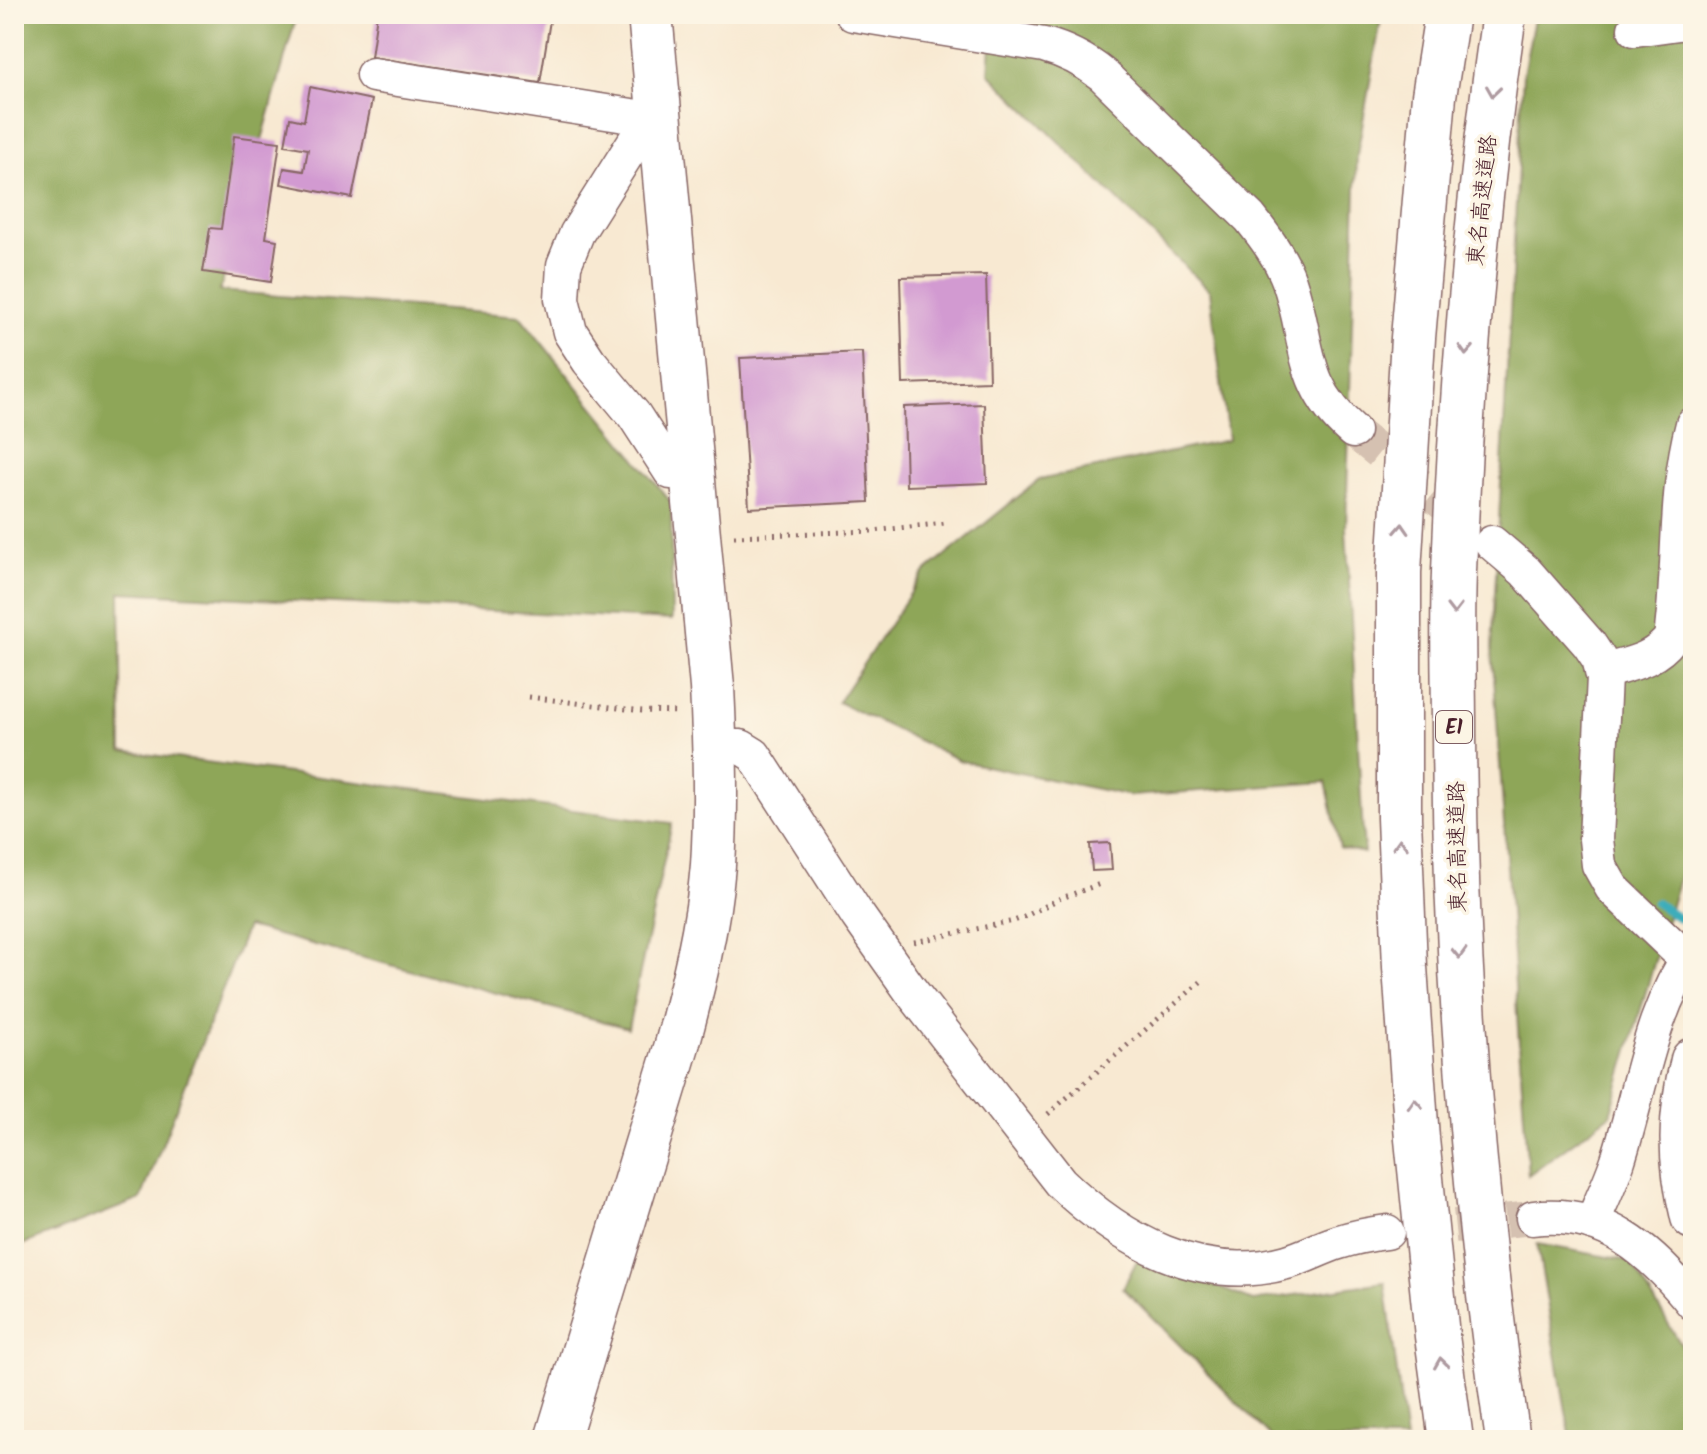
<svg xmlns="http://www.w3.org/2000/svg" width="1707" height="1454" font-family="Kalam,'Klee One',sans-serif">
<rect width="100%" height="100%" fill="#fcf5e5"/>
<filter id="ink" filterUnits="userSpaceOnUse"><feTurbulence type="fractalNoise" baseFrequency=".0125" numOctaves="2"/><feDisplacementMap in="SourceGraphic" scale="16" xChannelSelector="R" yChannelSelector="G"/><feConvolveMatrix kernelMatrix="1 2 1 2 8 2 1 2 1" color-interpolation-filters="sRGB"/></filter>
<filter id="wash" filterUnits="userSpaceOnUse"><feTurbulence type="fractalNoise" baseFrequency=".006" numOctaves="4" result="noise"/><feDisplacementMap in="SourceGraphic" scale="32" xChannelSelector="R" yChannelSelector="G"/><feGaussianBlur stdDeviation="1.8" result="paint"/><feColorMatrix in="noise" values="0 0 0 0 0 0 0 0 0 0 0 0 0 0 0 0 0 1.4 0 .05"/><feComposite in="paint" operator="in"/></filter>
<g filter="url(#wash)">
<rect width="100%" height="100%" fill="#f8e9d2"/>
<g fill="#8ea659" stroke="#6c6242" stroke-width="2">
<path d="M14,14H297L220,291L520,316L671,502L672,620L120,592L122,751L672,823L628,1028L247,927L141,1199L14,1248Z"/>
<path d="M993,14H1382L1357,155L1346,528L1364,853L1340,848L1326,782L1131,796L961,761L838,702L924,573L1039,480L1228,440L1210,291L989,73Z"/>
<path d="M1535,14H1693V815L1681,871L1610,1115L1528,1175L1492,648L1523,74Z"/>
<path d="M1537,1244L1630,1261L1693,1364V1440H1571Z"/>
<path d="M1139,1256L1253,1301L1385,1282L1406,1440H1274L1123,1288Z"/>
</g>
<g fill="none" stroke-linecap="round" stroke-linejoin="round">
<path stroke="#3eadbb" stroke-width="9" d="M1656,903L1679,918L1689,917L1693,913"/>
</g>
<g id="blocks">
<g fill="#d29ad1">
<path d="M377,14H551L540,83L371,57Z"/>
<path d="M310,87L372,100L352,198L281,184L284,168L304,171L308,149L285,145L290,118L304,121Z"/>
<path d="M234,136L280,142L266,238L277,240L271,282L203,272L210,228L221,229Z"/>
<path d="M986,275L989,381L903,384L900,277Z"/>
<path d="M862,352L869,502L749,508L740,358Z"/>
<path d="M984,404L987,483L906,486L904,407Z"/>
<path d="M1110,843L1112,870L1092,871L1090,844Z"/>
</g>
</g>
</g>
<g filter="url(#ink)">
<use href="#blocks" fill-opacity="0" stroke="#876665" stroke-width="2"/>
<g fill="none" stroke-linecap="round" stroke-linejoin="round">
<g stroke="#d5c1b1" stroke-width="34" stroke-dasharray="34 17" stroke-linecap="butt">
<path d="M1353,431L1470,525"/>
<path d="M1404,1231L1533,1218"/>
</g>
<defs>
<g id="street">
<path d="M853,14L1044,45C1067,51 1084,60 1103,75L1250,218C1265,237 1281,258 1289,281C1310,343 1299,384 1353,431"/>
<path d="M1635,29L1693,21"/>
<path d="M373,75L638,117L658,115"/>
<path d="M638,117L640,133L577,233L564,265L562,299L570,332L589,361L634,415L671,472L691,470"/>
<path d="M1492,543L1525,571L1589,644L1599,659L1604,677L1596,839L1599,865L1612,888L1675,948L1688,958"/>
<path d="M1602,672C1629,664 1654,661 1671,638C1681,567 1674,494 1693,424"/>
<path d="M716,747H741L754,755L858,916L911,991L1060,1182C1120,1240 1202,1286 1287,1262C1305,1257 1322,1247 1339,1242C1355,1237 1371,1234 1387,1232"/>
<path d="M1533,1218C1604,1209 1651,1251 1693,1303"/>
<path d="M1592,1223C1601,1202 1611,1181 1618,1160C1641,1089 1649,1013 1693,951"/>
</g>
<path id="secondary" d="M557,1440L677,1045C693,986 708,926 713,865C717,805 715,747 712,687L650,14"/>
<g id="highway">
<path d="M1447,14L1434,96L1413,338L1399,572V818L1405,967L1417,1139L1437,1336L1451,1440"/>
<path d="M1504,14C1477,199 1461,386 1454,572C1452,625 1454,678 1454,731C1455,968 1474,1205 1508,1440"/>
<path d="M1693,1060C1679,1116 1679,1161 1693,1217"/>
</g>
</defs>
<use href="#street" stroke="#876665" stroke-width="37"/>
<use href="#secondary" stroke="#876665" stroke-width="47"/>
<use href="#highway" stroke="#876665" stroke-width="47"/>
<g stroke="#876665" stroke-width="5" stroke-dasharray="2 6" stroke-linecap="butt">
<path d="M734,536L873,531L945,523"/>
<path d="M529,697L642,711L680,712"/>
<path d="M914,942L1014,921L1024,917L1059,899L1100,884"/>
<path d="M1048,1114L1204,979"/>
</g>
<use href="#street" stroke="#fff" stroke-width="34"/>
<use href="#secondary" stroke="#fff" stroke-width="44"/>
<use href="#highway" stroke="#fff" stroke-width="44"/>
</g>
<defs><path id="oneway-chevron" d="M-2-3.5L2.5 0L-2 3.5" fill="none" stroke-width="1.6" stroke-linecap="round" stroke-linejoin="round" transform="scale(2)"/></defs>
<g stroke="#ae9aa0">
<use href="#oneway-chevron" transform="translate(1493 91) rotate(98)"/>
<use href="#oneway-chevron" transform="translate(1466 350) rotate(93)"/>
<use href="#oneway-chevron" transform="translate(1402 529) rotate(-87)"/>
<use href="#oneway-chevron" transform="translate(1454 609) rotate(90)"/>
<use href="#oneway-chevron" transform="translate(1400 844) rotate(-92)"/>
<use href="#oneway-chevron" transform="translate(1459 953) rotate(88)"/>
<use href="#oneway-chevron" transform="translate(1415 1104) rotate(-94)"/>
<use href="#oneway-chevron" transform="translate(1441 1363) rotate(-98)"/>
</g>
</g>
<g text-anchor="middle" stroke-width="7" stroke-linejoin="round" paint-order="stroke">
<rect fill="#fcf5e5" stroke="#7f5f63" stroke-width="2" x="1436" y="711" width="36" height="32" rx="6"/>
<g font-size="20" font-weight="bold" fill="#4a1f2b">
<text x="1454" y="734">E1</text>
</g>
<g font-size="22" fill="#4a1f2b" stroke="#fcf5e5">
<text transform="translate(1481 200) rotate(-84)" y="8">東名高速道路</text>
<text transform="translate(1456 847) rotate(-91)" y="8">東名高速道路</text>
</g>
</g>
<rect width="1707" height="1454" fill="none" stroke="#fcf5e5" stroke-width="48"/>
</svg>
